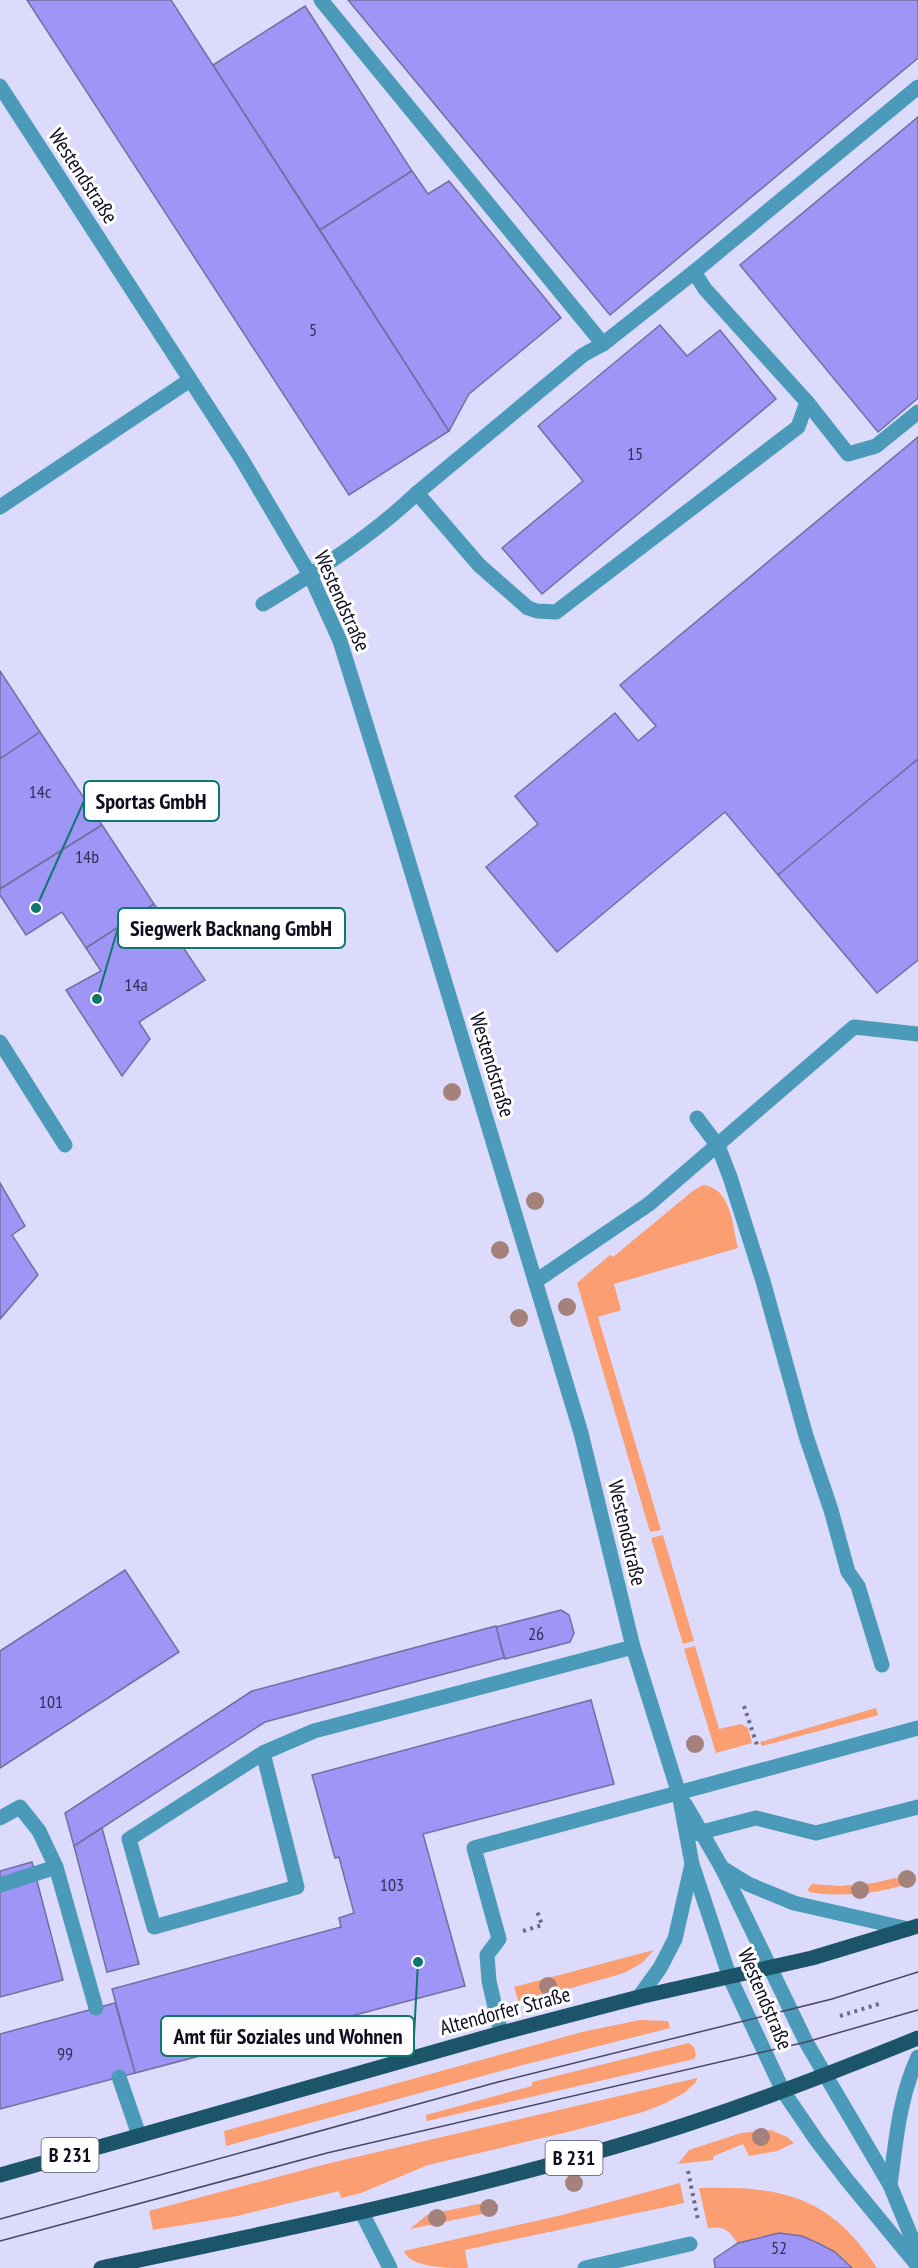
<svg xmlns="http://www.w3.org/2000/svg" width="918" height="2268" font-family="'PT Sans Narrow',sans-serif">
<rect width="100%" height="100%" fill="#dcdbfc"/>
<g fill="#fb9e71">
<path d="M703,1185C732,1189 732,1225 738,1248L614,1284L621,1310L598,1317L661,1530L650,1532L577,1283L610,1255L613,1257L694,1190Z"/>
<path d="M663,1535L694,1641L683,1644L651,1538Z"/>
<path d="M695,1646L719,1729L741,1724L748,1728L752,1743L716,1753L684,1649Z"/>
<path d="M876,1708L878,1715L875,1716L762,1746L760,1742Z"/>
<path d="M912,1874L915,1882C879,1893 846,1898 809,1892L808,1889L812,1884L840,1886L874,1883Z"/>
<path d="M654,1950L642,1963L624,1973L519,2003L514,1987Z"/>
<path d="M640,2020L668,2021L670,2028L519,2066L226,2146L224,2131L582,2032Z"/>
<path d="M689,2043L694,2047L696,2055L694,2059L427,2121L426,2115L532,2086V2082Z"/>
<path d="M697,2078L696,2082L684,2093L666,2103L643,2112L572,2131L428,2165L361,2193L341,2198L339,2191L237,2216L153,2230L149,2211L330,2163Z"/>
<path d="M771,2130L787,2137L794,2143L777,2151L749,2156L743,2144L714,2156L713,2160L678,2164L689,2150L741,2133Z"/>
<path d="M680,2183L684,2203L465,2250L468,2268C448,2268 410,2268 404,2251L562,2215Z"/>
<path d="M699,2188C782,2186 829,2195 877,2268H852C835,2248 804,2231 778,2234C764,2235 750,2240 737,2243C729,2229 723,2226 708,2228Z"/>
<path d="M488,2202H495L498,2208L492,2212L410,2229L427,2215Z"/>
</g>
<g fill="#9e95f6" stroke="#726fa0" stroke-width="1.5">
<path d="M27,0H171L449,431L349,495Z"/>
<path d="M348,0H918V58L610,315Z"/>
<path d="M305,6L412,171L320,230L213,65Z"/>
<path d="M918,117V398L878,432L740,265Z"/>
<path d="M412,171L428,194L449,181L561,318L469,394L449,431L320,230Z"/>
<path d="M660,325L687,356L720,330L776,399L542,594L502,548L583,481L538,426Z"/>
<path d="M918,437V759L778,875L725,812L557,952L486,867L538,824L515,796L615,713L638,741L656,726L620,685Z"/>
<path d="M0,671L40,732L0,759Z"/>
<path d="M40,732L102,825L0,889V759Z"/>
<path d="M918,759V960L877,993L778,875Z"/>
<path d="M102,825L154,904L86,948L62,912L26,935L0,895V889Z"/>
<path d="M154,904L205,980L139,1022L150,1039L122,1076L66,990L101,971L86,948Z"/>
<path d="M0,1183L25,1226L12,1235L38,1275L0,1319Z"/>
<path d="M125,1570L179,1652L0,1768V1651Z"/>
<path d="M561,1610L569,1615L574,1633L570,1642L505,1659L496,1627Z"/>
<path d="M496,1626L504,1658L265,1722L74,1846L65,1813L252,1691Z"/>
<path d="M591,1700L614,1784L423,1834L465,1986L135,2073L112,1989L341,1927L339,1918L354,1913L339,1857L335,1858L312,1775Z"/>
<path d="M102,1828L139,1964L107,1972L74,1846Z"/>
<path d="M32,1862L63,1980L0,1997V1871Z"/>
<path d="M115,2003L135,2073L0,2109V2034Z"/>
<path d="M779,2233L802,2236L820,2244L835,2252L852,2268H715L714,2259L738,2243Z"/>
</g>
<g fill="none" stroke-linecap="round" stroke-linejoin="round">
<g stroke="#6c6a84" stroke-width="4" stroke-dasharray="3 4.5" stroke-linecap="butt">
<path d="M744,1706L757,1745"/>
<path d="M523,1931L542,1925L537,1911"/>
<path d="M840,2016L882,2003"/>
<path d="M688,2171L698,2220"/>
</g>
<g stroke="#4b9ab9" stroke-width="15">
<path d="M603,344L694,272L918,87"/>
<path d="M807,402L848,454L876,446L918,412"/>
<path d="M417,493L479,565L528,608L537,611L556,612L798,427L807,402L705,289L694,272"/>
<path d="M263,604C317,572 372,536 417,493L583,355L603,344L321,0"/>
<path d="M0,1042L65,1145"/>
<path d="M697,1118L718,1146L730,1177L763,1281L806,1436L831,1510L848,1572L858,1586L882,1665"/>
<path d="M536,1281L649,1204L854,1027L918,1034"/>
<path d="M263,1753L297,1887L154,1927L129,1839L263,1753L314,1731L633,1647"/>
<path d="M0,1818L20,1807L39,1831L56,1867L96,2008"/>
<path d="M690,1835L756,1818L816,1833L918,1807"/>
<path d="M0,1885L56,1867"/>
<path d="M501,2033L489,1981L487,1955L499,1939L474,1848L918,1728"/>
<path d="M119,2077L139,2135"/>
<path d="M362,2213L390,2268"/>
<path d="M585,2268L690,2244"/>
</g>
<g stroke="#4b9ab9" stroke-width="15">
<path d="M0,86L241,458L310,575L340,641L399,830L581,1433L633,1647L679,1794L692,1864L730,1978L783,2091L817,2141L847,2180L918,2266"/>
<path d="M0,507L190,380"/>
<path d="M685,1804L722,1868L806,2042L890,2185L918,2253"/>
<path d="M722,1868L748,1884L794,1903L908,1929"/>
<path d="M639,1997L660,1968L675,1939L692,1864"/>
<path d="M890,2185C896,2141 899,2098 918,2057"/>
</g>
<g stroke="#1c556a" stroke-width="15">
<path d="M0,2175L501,2033L639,1997L812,1958L918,1926"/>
<path d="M101,2268C272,2232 442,2197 610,2148C715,2118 817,2079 918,2038"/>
</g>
<g stroke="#49475e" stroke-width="1.5">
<path d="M0,2219L498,2082L832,1999L918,1972"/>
<path d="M0,2241L327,2153L806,2042L918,2010"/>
</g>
</g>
<g fill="#a5817c">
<circle cx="452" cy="1092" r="9"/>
<circle cx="535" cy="1201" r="9"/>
<circle cx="500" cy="1250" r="9"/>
<circle cx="567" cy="1307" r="9"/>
<circle cx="519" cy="1318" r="9"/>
<circle cx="695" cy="1744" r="9"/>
<circle cx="907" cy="1879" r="9"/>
<circle cx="860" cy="1890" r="9"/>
<circle cx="548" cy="1986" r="9"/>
<circle cx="761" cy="2137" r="9"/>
<circle cx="574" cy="2183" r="9"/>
<circle cx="489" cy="2208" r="9"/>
<circle cx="437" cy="2218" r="9"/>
</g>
<g text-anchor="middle" stroke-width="6" stroke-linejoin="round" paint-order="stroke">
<g font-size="18" fill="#332f56">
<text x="313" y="336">5</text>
<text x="635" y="460">15</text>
<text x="40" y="798">14c</text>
<text x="87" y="863">14b</text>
<text x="136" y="991">14a</text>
<text x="536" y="1640">26</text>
<text x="51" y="1708">101</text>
<text x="392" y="1891">103</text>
<text x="65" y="2060">99</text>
<text x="779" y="2254">52</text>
</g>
<g fill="#fff" stroke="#575663" stroke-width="1.5">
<rect x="41.5" y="2138" width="57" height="34" rx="4.5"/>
<rect x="545.5" y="2141" width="57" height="34" rx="4.5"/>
</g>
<g font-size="20" font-weight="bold" fill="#0f0d20">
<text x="70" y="2162">B 231</text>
<text x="574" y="2165">B 231</text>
</g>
<g font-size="21" fill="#0f0d20" stroke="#fff">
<text transform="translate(83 176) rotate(57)" y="7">Westendstraße</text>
<text transform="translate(342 601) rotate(66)" y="7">Westendstraße</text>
<text transform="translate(492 1065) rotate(73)" y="7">Westendstraße</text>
<text transform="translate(627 1533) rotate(77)" y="7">Westendstraße</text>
<text transform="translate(765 1999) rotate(67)" y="7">Westendstraße</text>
<text transform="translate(505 2011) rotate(-15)" y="7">Altendorfer Straße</text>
</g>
</g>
<path fill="none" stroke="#0f766e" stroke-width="2" d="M36 908L84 801M97 999L118 928M418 1962L414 2036"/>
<g fill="#0f766e" stroke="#fff" stroke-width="2">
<circle cx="36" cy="908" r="6"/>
<circle cx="97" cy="999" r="6"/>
<circle cx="418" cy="1962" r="6"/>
</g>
<g fill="#fff" stroke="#0f766e" stroke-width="2">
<rect x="84" y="781" width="135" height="40" rx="6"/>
<rect x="118" y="908" width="227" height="40" rx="6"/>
<rect x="161" y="2016" width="253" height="40" rx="6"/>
</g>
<g font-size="22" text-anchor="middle" font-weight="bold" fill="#0f0d20">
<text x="151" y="809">Sportas GmbH</text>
<text x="231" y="936">Siegwerk Backnang GmbH</text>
<text x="288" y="2044">Amt für Soziales und Wohnen</text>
</g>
</svg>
